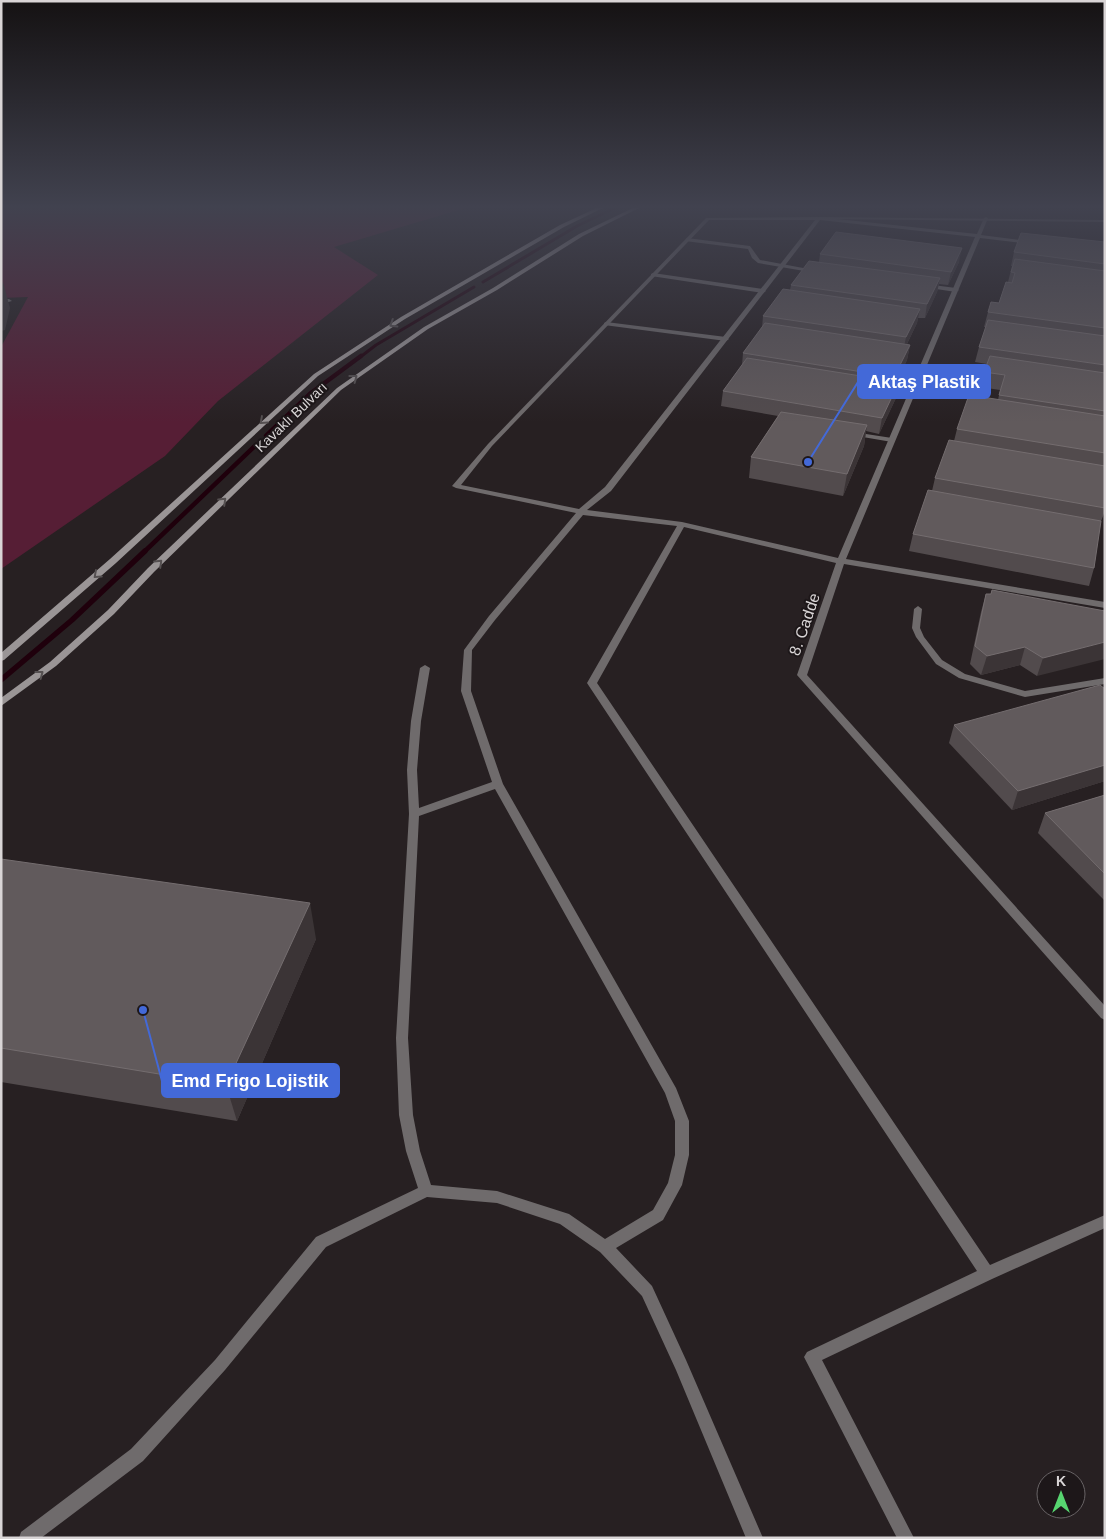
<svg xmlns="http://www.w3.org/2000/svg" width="1106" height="1539" font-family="Helvetica,sans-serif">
<rect width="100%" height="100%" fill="#272022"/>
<path fill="#561e35" d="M1,206H472L334,247L378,275L218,401L165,456L1,569V347L28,297L1,298Z"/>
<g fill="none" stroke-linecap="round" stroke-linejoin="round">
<g stroke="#1f000c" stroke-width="3">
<path d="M483,282L577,226L619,206"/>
<path d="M359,358L376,345L474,287"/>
</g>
<g stroke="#1f000c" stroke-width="4.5">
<path d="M266,436L311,393L361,356"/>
<path d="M144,552L256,445"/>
</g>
<path stroke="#1f000c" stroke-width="5.5" d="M1,680L72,620L145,551"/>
<g fill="#6f6b6c" fill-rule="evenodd">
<path d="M687,238L750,246L760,260L819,271L816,273L758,263L752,258L748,249L685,241Z"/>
<path d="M653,273L763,289L766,291L763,293L651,276V274Z"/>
<path d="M925,284L956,288L959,290L956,292L923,287L922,286Z"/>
<path d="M1,300L9,299L12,301L1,304Z"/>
<path d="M606,322L726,337L729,339L726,341L604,325V323Z"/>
<path d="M853,432L892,438L895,440L892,442L851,435V433Z"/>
<path d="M918,606L922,609L920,628L924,637L942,660L965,674L1025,691L1105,678V684L1025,697L959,678L936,664L916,637L912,628L914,609Z"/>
</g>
<path fill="#6f6b6c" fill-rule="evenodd" d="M819,217L977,234L984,218L986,217L988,218L981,235L1035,242L1032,244L980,238L846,559L1105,602V608L844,564L807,675L1105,1006V1020L1101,1018L797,675L836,563L684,527L597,683L990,1265L1105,1215V1228L992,1279L822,1360L914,1538H897L804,1357L807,1352L977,1271L587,683L677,526L583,515L495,620L472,650L471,691L503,784L676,1088L689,1121V1155L682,1185L663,1220L616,1248L652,1286L686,1360L763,1538H746L676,1370L642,1296L600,1252L560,1224L497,1203L427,1197L326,1247L225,1370L143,1461L41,1538H19L21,1532L131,1449L215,1360L316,1237L418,1188L406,1151L399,1115L396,1038L409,814L407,770L411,721L420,668L425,665L430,668L421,721L417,770L419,808L492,782L461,691L464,650L489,616L576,513L456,488L452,486L488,444L706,218ZM709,220H815L605,487L579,509L461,485L492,446ZM820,220L975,237L838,558L682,522L587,510L611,491ZM495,789L665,1093L675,1121V1155L668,1183L653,1210L605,1239L569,1214L497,1191L431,1185L420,1151L413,1115L408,1038L419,816Z"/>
<path fill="#6f6b6c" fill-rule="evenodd" d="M817,217L1105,220V222L819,219Z"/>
<g fill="#9a9596" fill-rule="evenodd">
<path d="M601,206H607L564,227L405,319L318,376L116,563L4,660L1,661V653L110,559L314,374L401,317L560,225Z"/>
<path d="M637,206H643L583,236L497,290L428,329L341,390L154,572L114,614L56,666L1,706V698L50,662L108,610L148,568L337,388L424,327L493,288L579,234Z"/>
</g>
</g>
<g fill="#524b4d">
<path d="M1105,242V511L1100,524L1094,568L1089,586L909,551L913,534L932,491L935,478L954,441L957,429L998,400L1000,390L980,387L984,372L987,364L975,362L979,347L986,327H984L988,312L999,303L1008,282L1012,266H1011L1014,252Z"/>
<path d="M820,254L959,262L948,285L939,284L937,292L925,318H918L917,323L907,344L910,345L907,360L896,382V398L879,434L866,431L864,446L843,496L749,478L751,457L778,416L721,406L723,391L742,365L743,353L762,328L763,316L790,290L791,285L819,262Z"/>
<path d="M986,594L1105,611L1037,676L1020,665L981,675L970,664L981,612Z"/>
<path d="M1105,689V781L1012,810L949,743L954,725Z"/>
<path d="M1105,795V901L1038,833L1045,813Z"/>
<path d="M1,859L316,939L237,1121L1,1082Z"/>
</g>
<g fill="#3b3436">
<path d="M962,248L959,262L948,285L951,272Z"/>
<path d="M940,278L937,292L925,318L927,304Z"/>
<path d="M3,282L10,308L5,330L1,331V287Z"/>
<path d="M920,309L917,323L903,352L906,337Z"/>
<path d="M910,345L907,360L891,392L894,377Z"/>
<path d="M899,382L896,398L879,434L882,418Z"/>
<path d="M867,425L864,446L843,496L847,474Z"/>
<path d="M1105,642V659L1037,676L1043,658Z"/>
<path d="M1025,647L1020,665L981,675L987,656Z"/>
<path d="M1105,765V781L1012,810L1018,791Z"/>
<path d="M310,903L316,939L237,1121L226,1085Z"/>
</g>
<g fill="#615a5c" stroke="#746d6f">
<path d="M836,232L962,248L951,272L820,254Z"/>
<path d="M1021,233L1105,242V264L1014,252Z"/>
<path d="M1015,259L1105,271V328L988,312L991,302L999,303L1006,282L1012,283L1015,273L1011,272Z"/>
<path d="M809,261L940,278L927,304L791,285Z"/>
<path d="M783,289L920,309L906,337L763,316Z"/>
<path d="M988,320L1105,336V365L979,347Z"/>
<path d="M765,323L910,345L894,377L743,353Z"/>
<path d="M990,356L1105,373V411L999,395L1005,375L984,372Z"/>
<path d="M747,358L899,382L882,418L723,391Z"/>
<path d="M969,395L1105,416V453L957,429Z"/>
<path d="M781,412L867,425L847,474L751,457Z"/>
<path d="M949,440L1105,466V508L935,478Z"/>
<path d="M928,490L1101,521L1094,568L913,534Z"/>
<path d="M992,590L1105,611V642L1043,658L1025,647L987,656L975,646L986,594H991Z"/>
<path d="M1100,685L1105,689V765L1018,791L954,725Z"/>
<path d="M1105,795V874L1045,813Z"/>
<path d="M1,859L310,903L226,1085L1,1048Z"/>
</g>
<defs><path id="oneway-chevron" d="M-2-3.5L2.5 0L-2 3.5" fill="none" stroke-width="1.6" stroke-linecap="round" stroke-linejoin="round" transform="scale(1.25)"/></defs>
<g stroke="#555051">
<use href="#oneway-chevron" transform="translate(393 324) rotate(148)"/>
<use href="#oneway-chevron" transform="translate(354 378) rotate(-37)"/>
<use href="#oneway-chevron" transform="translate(263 421) rotate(138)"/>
<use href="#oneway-chevron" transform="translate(223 501) rotate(-44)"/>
<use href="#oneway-chevron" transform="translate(159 563) rotate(-44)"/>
<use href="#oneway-chevron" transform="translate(97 575) rotate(138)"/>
<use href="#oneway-chevron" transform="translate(40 674) rotate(-37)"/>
</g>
<linearGradient id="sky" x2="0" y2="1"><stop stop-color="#151213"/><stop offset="0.49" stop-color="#41424f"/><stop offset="1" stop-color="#41424f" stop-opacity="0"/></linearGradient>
<rect width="1106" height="422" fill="url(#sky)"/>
<g text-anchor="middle" stroke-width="4" stroke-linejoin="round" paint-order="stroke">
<g font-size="14" fill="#d9d5d6" stroke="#1d1719">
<text transform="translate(291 417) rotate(-44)" y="5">Kavaklı Bulvarı</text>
</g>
<g font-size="16" fill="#d9d5d6" stroke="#1d1719">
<text transform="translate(804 624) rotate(-71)" y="6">8. Cadde</text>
</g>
</g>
<path fill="none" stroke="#4369d8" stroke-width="2" d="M808 462L858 382M143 1010L162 1081"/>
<g fill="#4369d8" stroke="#1d1719" stroke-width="2">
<circle cx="808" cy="462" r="5"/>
<circle cx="143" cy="1010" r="5"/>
</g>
<g fill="#4369d8" stroke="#4369d8" stroke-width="2">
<rect x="858" y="365" width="132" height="33" rx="5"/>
<rect x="162" y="1064" width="177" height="33" rx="5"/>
</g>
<g font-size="18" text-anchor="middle" font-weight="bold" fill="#fff">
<text x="924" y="388">Aktaş Plastik</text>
<text x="250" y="1087">Emd Frigo Lojistik</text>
</g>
<rect width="1106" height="1539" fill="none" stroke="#d9d5d6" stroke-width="5"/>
<g transform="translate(1061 1494)"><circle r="24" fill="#1d1719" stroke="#686365"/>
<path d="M0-4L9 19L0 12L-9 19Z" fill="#57d570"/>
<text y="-8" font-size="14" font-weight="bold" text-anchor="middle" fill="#d9d5d6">K</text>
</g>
</svg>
